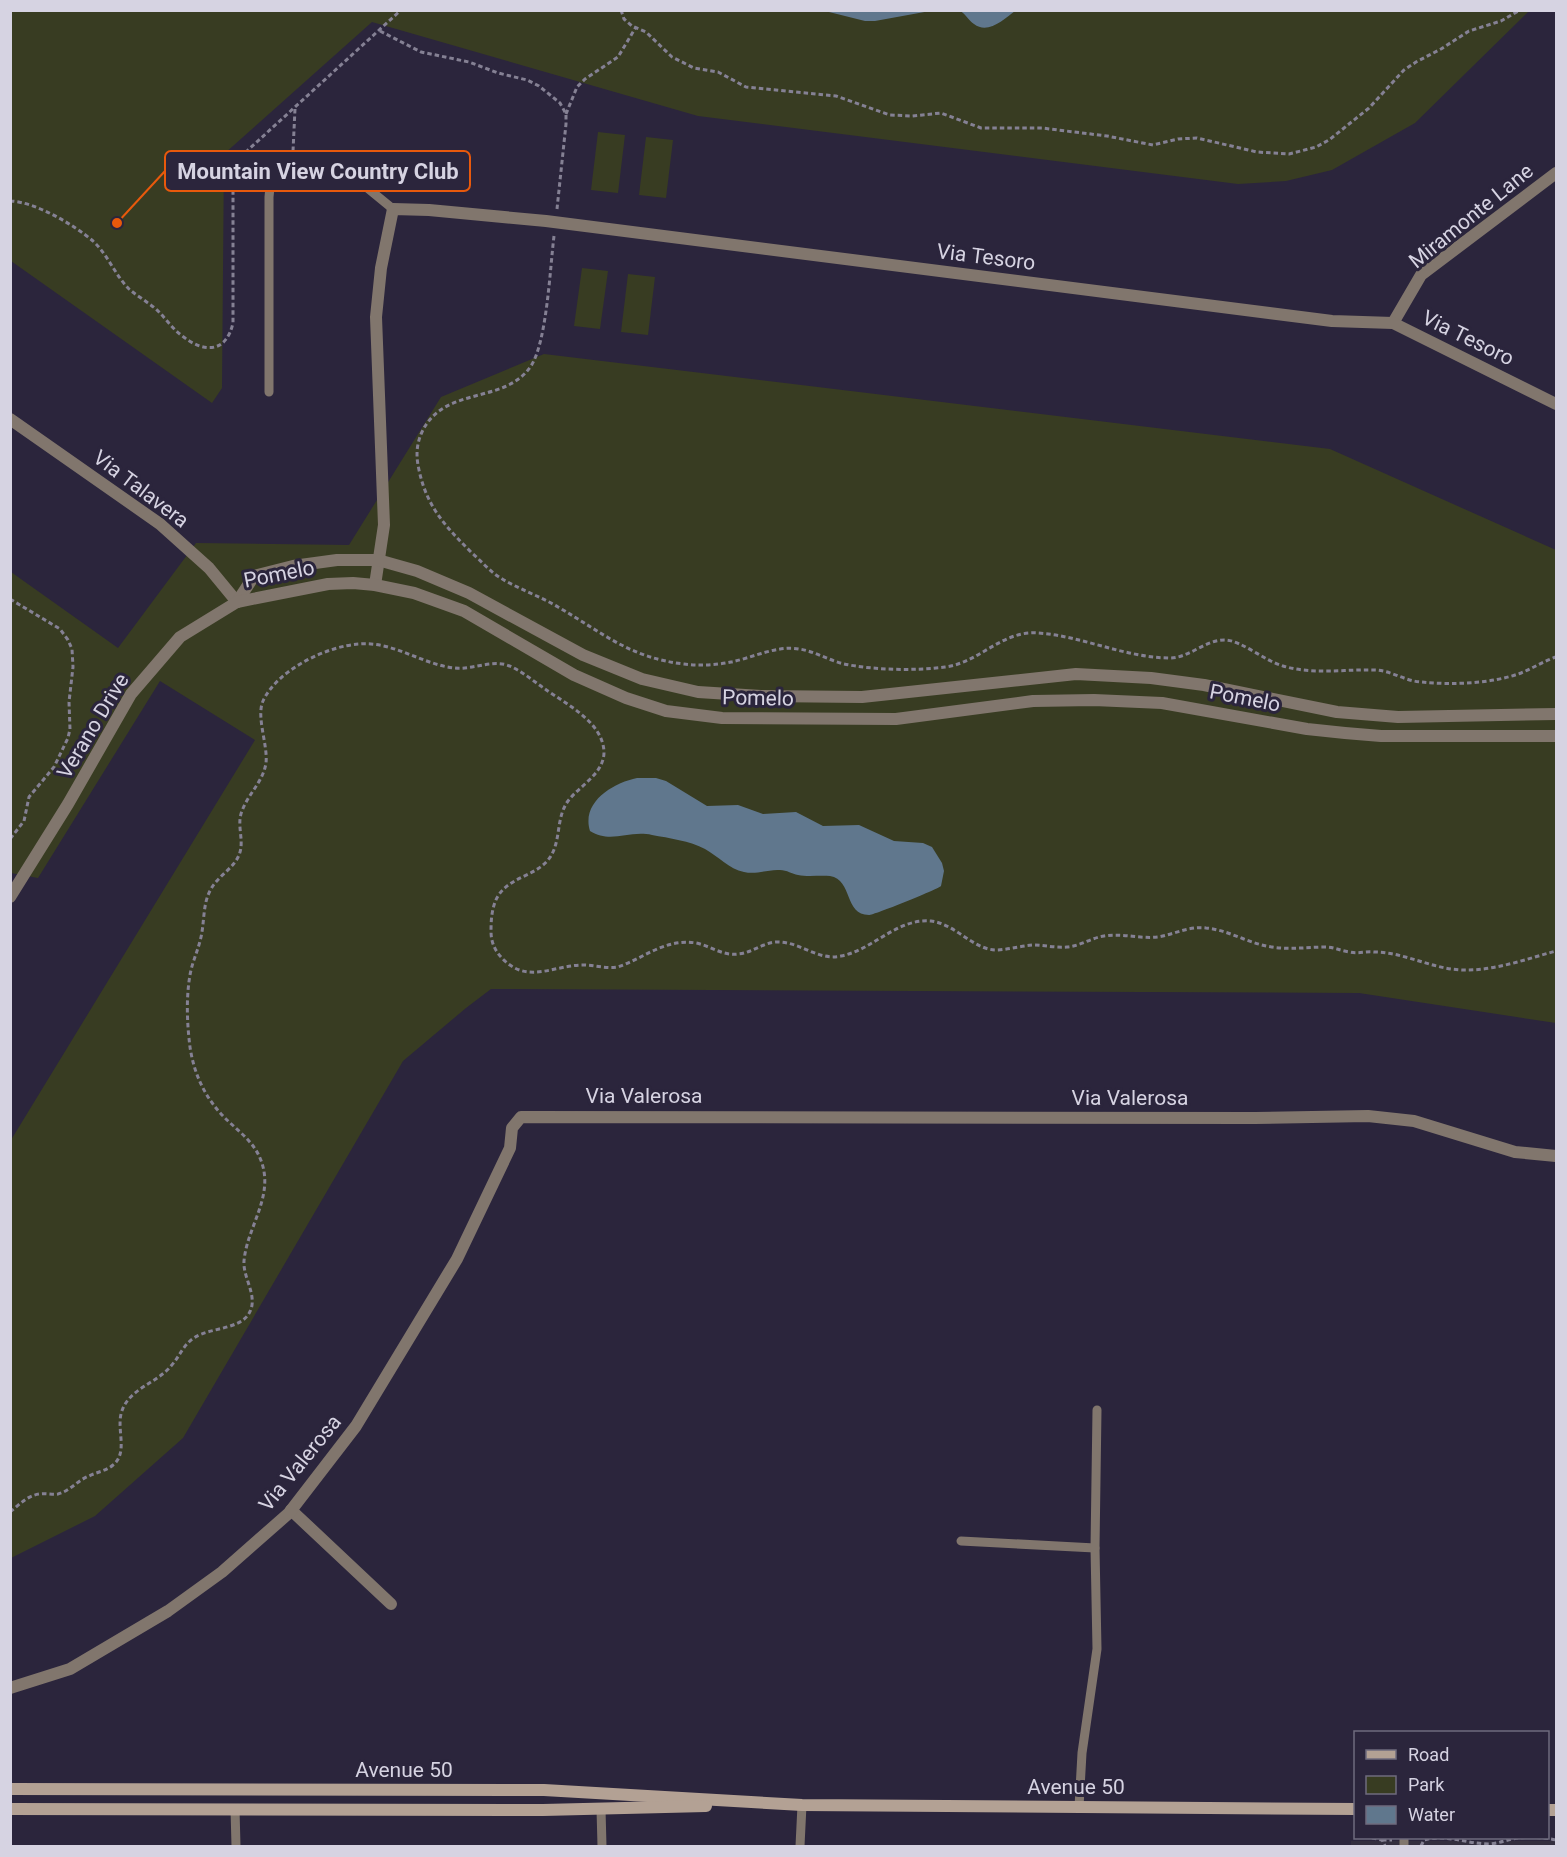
<svg xmlns="http://www.w3.org/2000/svg" width="1567" height="1857" font-family="Roboto,sans-serif">
<rect width="100%" height="100%" fill="#2b253c"/>
<rect fill="#332e3f" x="1351" y="1841" width="205" height="5"/>
<g fill="#383c22">
<path d="M11,11H1529L1415,123L1332,170L1286,181L1238,184L698,116L372,22L224,154L222,388L212,403L11,261Z"/>
<path d="M598,132L625,135L618,193L591,190Z"/>
<path d="M646,137L673,140L666,198L639,195Z"/>
<path d="M582,268L608,271L600,329L574,326Z"/>
<path d="M628,274L655,277L648,335L621,332Z"/>
<path d="M544,354L1330,449L1556,550V1023L1359,993L491,989L466,1008L403,1061L183,1438L95,1516L11,1558V1140L255,740L160,681L38,878L11,873V572L118,648L196,543L349,545L441,397Z"/>
</g>
<g fill="#60778d">
<path d="M825,11V10L930,11L875,21H865Z"/>
<path d="M960,11H1015C1004,19 988,35 974,24C968,20 966,14 960,11Z"/>
<path d="M637,778H656L666,781L707,806L738,805L763,814L796,812L823,826L859,825L894,841L923,843L932,847L942,863L944,871L941,886C936,890 874,915 869,915C844,915 853,880 830,876C820,875 808,877 798,875C792,874 787,870 780,870C768,869 757,875 744,872C729,869 718,856 705,849C690,841 669,838 652,835C628,830 611,844 590,831C581,802 613,783 637,778Z"/>
</g>
<g fill="none" stroke-linecap="round" stroke-linejoin="round">
<g stroke="#858194" stroke-width="3" stroke-dasharray="4.5 3" stroke-linecap="butt">
<path d="M621,10L624,19L632,26L646,32L672,57L694,68L718,72L746,87L836,96L890,115L912,116L941,113L981,128H1042L1066,131L1107,136L1153,145L1178,139L1197,138L1257,152L1289,154L1316,147L1329,140L1369,108L1404,70L1416,62L1441,49L1469,31L1501,21L1520,10"/>
<path d="M380,31L421,52L469,62L498,73L527,80L539,86L560,103L566,114V124L557,209"/>
<path d="M566,114L577,87L585,79L618,57L636,27"/>
<path d="M293,151L295,109"/>
<path d="M10,201C36,202 74,225 93,241C108,255 115,275 129,289C138,297 150,303 159,312C166,319 172,328 181,335C203,353 226,354 233,323V181L239,162L248,150L401,10"/>
<path d="M554,236C550,268 547,341 531,366C505,405 444,385 422,432C416,445 416,457 419,470C427,508 447,528 473,554C481,561 488,569 496,575C515,588 538,595 558,607C603,633 630,658 684,664C699,666 716,665 731,662C752,658 777,645 799,649C814,651 828,660 844,664C873,670 915,671 945,667C979,663 1002,630 1038,633C1082,636 1123,657 1168,658C1189,659 1205,639 1226,640C1242,641 1265,661 1283,666C1313,675 1345,669 1376,670C1392,671 1405,681 1421,682C1452,685 1491,684 1521,673C1533,668 1544,661 1556,657"/>
<path d="M10,599L60,629L68,640L72,649L73,667L69,702L70,729L68,738L54,767L29,797L24,821L10,839"/>
<path d="M10,1512C20,1504 28,1495 40,1494C46,1493 52,1495 58,1494C70,1491 78,1480 89,1476C97,1472 106,1471 113,1465C128,1453 117,1431 121,1414C127,1389 156,1384 171,1366C180,1356 183,1345 194,1338C211,1326 248,1331 252,1305C254,1290 243,1276 244,1261C247,1226 276,1195 260,1158C253,1141 237,1130 225,1118C205,1098 194,1074 190,1047C187,1024 186,998 190,975C192,963 197,953 200,941C205,924 202,904 211,889C218,876 234,868 239,855C245,841 236,825 242,811C248,794 263,782 266,763C268,745 256,717 263,701C277,670 327,646 359,644C393,641 421,664 454,668C472,670 490,660 507,665C521,670 533,681 545,689C566,704 603,722 604,752C604,774 579,786 568,801C555,819 562,843 548,860C535,876 510,877 498,896C492,906 491,919 491,931C491,944 496,953 506,962C530,983 555,965 583,965C595,965 606,969 618,967C644,958 666,938 696,943C711,946 722,956 738,954C753,953 764,941 780,942C801,943 819,961 841,956C873,950 897,918 931,921C956,924 974,951 998,950C1010,949 1021,946 1032,945C1044,945 1055,948 1067,947C1080,946 1091,938 1104,936C1122,933 1140,939 1158,937C1175,934 1189,926 1206,928C1229,930 1249,944 1272,947C1290,950 1307,947 1326,947C1334,947 1341,951 1350,952C1358,954 1366,951 1374,952C1400,952 1425,965 1451,969C1486,974 1523,960 1556,951"/>
<path d="M1372,1838L1382,1840L1385,1846"/>
<path d="M1382,1840H1392"/>
<path d="M1421,1846L1424,1840C1447,1834 1467,1844 1490,1844C1500,1843 1509,1839 1518,1838C1531,1837 1544,1837 1556,1840"/>
</g>
<g stroke="#81766d" stroke-width="9">
<path d="M269,392V197L271,177L281,164L298,162L328,183L339,186H365L393,209"/>
<path d="M961,1541L1095,1548"/>
<path d="M1079,1807L1082,1753L1097,1649L1095,1548L1097,1410"/>
<path d="M235,1809L236,1846"/>
<path d="M601,1809L602,1846"/>
<path d="M1404,1838V1846"/>
<path d="M800,1846L802,1805"/>
</g>
<g stroke="#81766d" stroke-width="12">
<path d="M1393,323L1421,275L1556,173"/>
<path d="M10,419L160,524L209,568L237,602"/>
<path d="M375,585L384,525L376,317L381,268L393,209L429,210L546,221L1332,321L1393,323L1556,404"/>
<path d="M237,602L254,576L293,566L337,560H378L417,571L469,593L583,655L642,679L698,692L761,696L862,697L1076,674L1151,678L1204,685L1337,712L1398,717L1556,714"/>
<path d="M10,897L68,804L131,694L180,637L237,602L328,584L353,583L375,585L414,593L464,611L574,675L626,698L666,711L722,718L896,719L1033,701L1094,700L1162,703L1307,729L1345,733L1381,736H1556"/>
<path d="M291,1510L391,1604"/>
<path d="M10,1688L70,1669L168,1611L222,1572L289,1513L356,1426L457,1259L510,1148L512,1128L521,1117L1255,1118L1368,1116L1414,1121L1515,1152L1556,1156"/>
</g>
<g stroke="#b3a194" stroke-width="12">
<path d="M10,1789L544,1790L802,1805L1356,1809"/>
<path d="M10,1809L543,1810L706,1806"/>
<path d="M1548,1810H1556"/>
</g>
</g>
<g text-anchor="middle" stroke-width="6" stroke-linejoin="round" paint-order="stroke">
<g font-size="21" fill="#d6d3e2" stroke="#2b253c">
<text transform="translate(1471 216) rotate(-39)" y="7">Miramonte Lane</text>
<text transform="translate(986 257) rotate(7)" y="7">Via Tesoro</text>
<text transform="translate(1468 338) rotate(26)" y="7">Via Tesoro</text>
<text transform="translate(141 489) rotate(37)" y="7">Via Talavera</text>
<text transform="translate(279 574) rotate(-11)" y="7">Pomelo</text>
<text transform="translate(758 698) rotate(1)" y="7">Pomelo</text>
<text transform="translate(1245 698) rotate(11)" y="7">Pomelo</text>
<text transform="translate(93 726) rotate(-59)" y="7">Verano Drive</text>
<text x="644" y="1103">Via Valerosa</text>
<text x="1130" y="1105">Via Valerosa</text>
<text transform="translate(300 1463) rotate(-51)" y="7">Via Valerosa</text>
<text x="404" y="1777">Avenue 50</text>
<text x="1076" y="1794">Avenue 50</text>
</g>
</g>
<path fill="none" stroke="#e8590c" stroke-width="2" d="M117 223L165 171"/>
<circle fill="#e8590c" stroke="#2b253c" stroke-width="2" cx="117" cy="223" r="6"/>
<rect fill="#2b253c" stroke="#e8590c" stroke-width="2" x="165" y="151" width="305" height="40" rx="6"/>
<g font-size="22" text-anchor="middle" font-weight="bold" fill="#d6d3e2">
<text x="318" y="179">Mountain View Country Club</text>
</g>
<rect width="1567" height="1857" fill="none" stroke="#d6d3e2" stroke-width="24"/>
<rect x="1354" y="1731" width="195" height="108" fill="#2b253c" stroke="#6f6b7e" stroke-width="1.5"/>
<rect x="1366" y="1750" width="30" height="9" fill="#b3a194" stroke="#6f6b7e" stroke-width="1.5"/>
<text x="1408" y="1761" font-size="18" fill="#d6d3e2">Road</text>
<rect x="1366" y="1776" width="30" height="18" fill="#383c22" stroke="#6f6b7e" stroke-width="1.5"/>
<text x="1408" y="1791" font-size="18" fill="#d6d3e2">Park</text>
<rect x="1366" y="1806" width="30" height="18" fill="#60778d" stroke="#6f6b7e" stroke-width="1.5"/>
<text x="1408" y="1821" font-size="18" fill="#d6d3e2">Water</text>
</svg>
